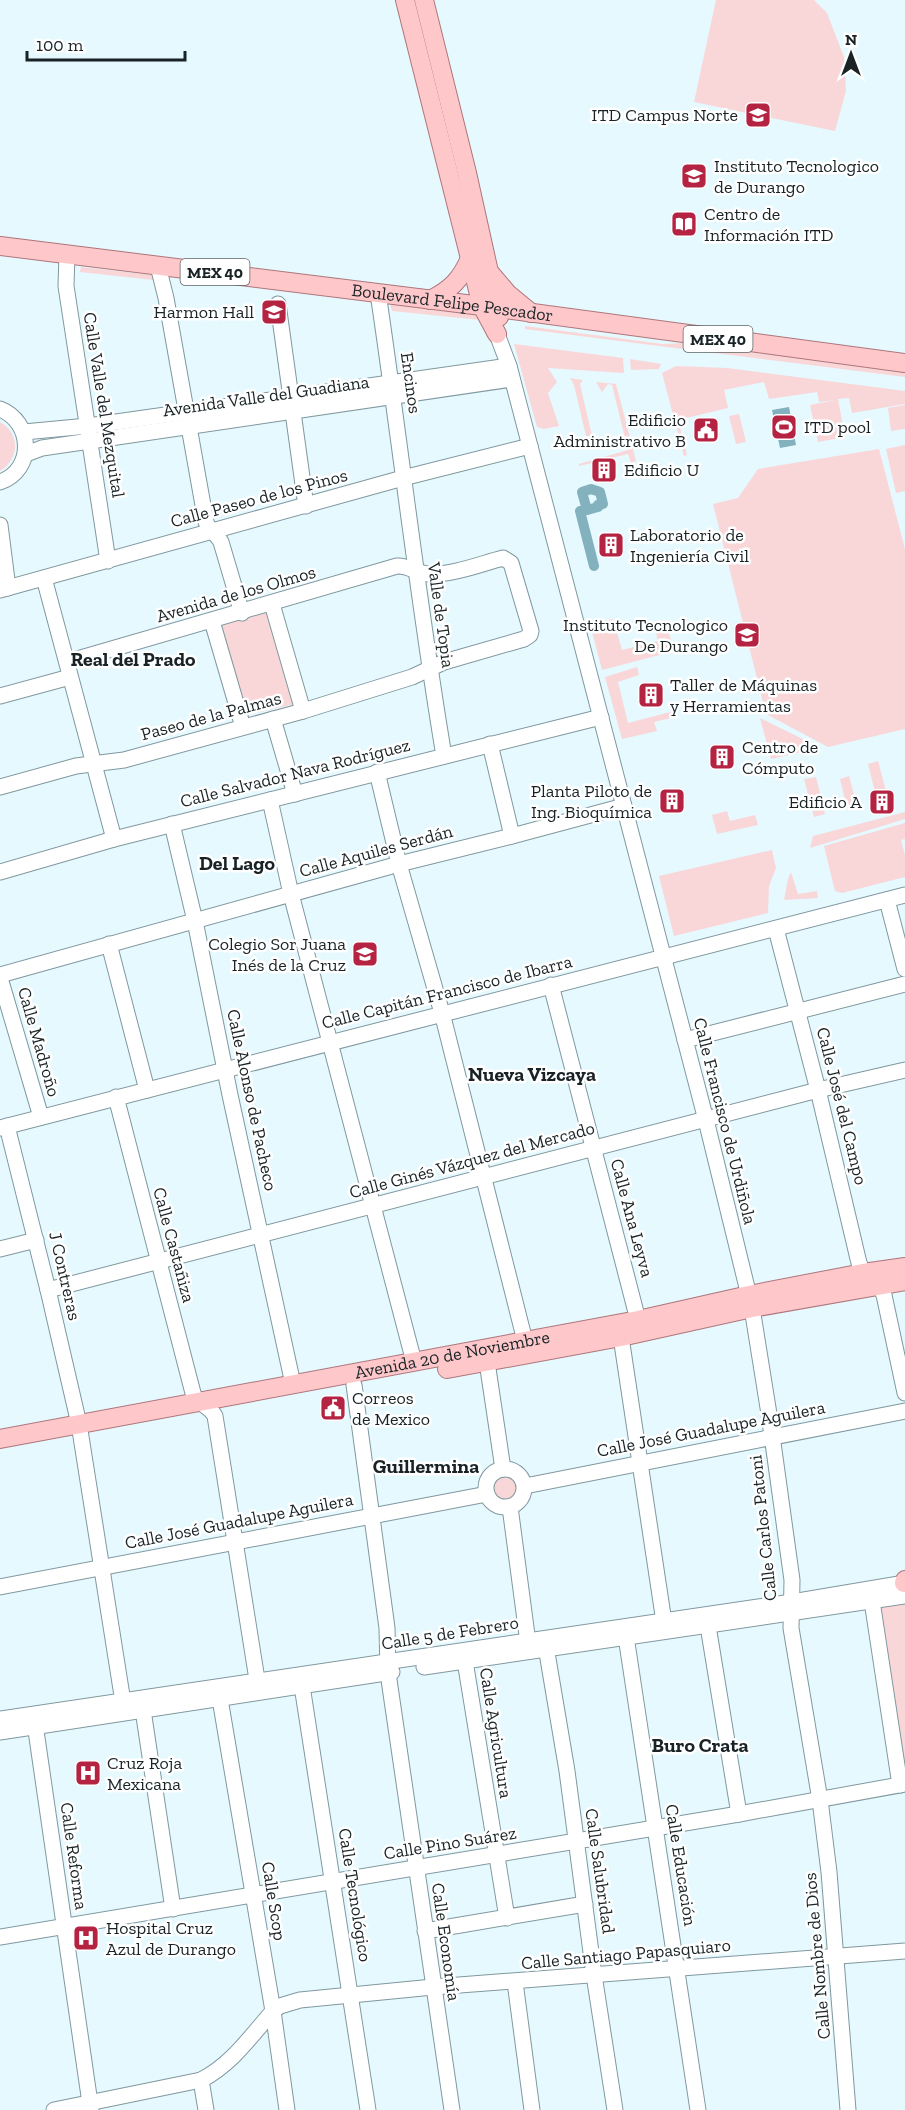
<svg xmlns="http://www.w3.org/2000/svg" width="905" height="2110" font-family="'Zilla Slab',serif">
<rect width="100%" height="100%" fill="#e5f9ff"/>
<g fill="#f9d7d9">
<path d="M716,0H814L827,13L844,57L846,91L835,131L694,102Z"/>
<path d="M81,267L153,275V280L80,272Z"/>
<path d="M390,304L480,314V320L392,311Z"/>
<path d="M525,326L663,344L706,342L905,370V377L525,329Z"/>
<path d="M514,344L623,358L624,373L548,368L557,382L548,393L559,426L544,429L537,427Z"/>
<path d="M630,359L661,364L659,369L631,370Z"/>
<path d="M676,366L727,368L905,391V404L852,413L849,398L838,399L845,437L818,442L810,405L835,400L819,402L817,392L769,399L764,382L724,390L728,408L678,420L687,455L684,456L662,373Z"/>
<path d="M570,378L583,380L580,384L592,436H586L574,385Z"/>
<path d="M596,382L616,384L636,461L631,463L628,454L579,466V464L628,450L612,385L608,384L602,392Z"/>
<path d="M905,405V429L891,431L888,408Z"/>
<path d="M739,414L746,442L736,444L729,416Z"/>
<path d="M0,422C20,433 20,459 0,471Z"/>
<path d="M905,445V491L896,493L886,449Z"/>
<path d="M879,449L905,549V729L828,747L766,714L713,504L738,498L758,469Z"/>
<path d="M267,610L294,704L243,716L219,623Z"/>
<path d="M613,619L622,650L658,641L656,633L668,630L673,647L670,648L671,652L602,670L590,624Z"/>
<path d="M637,667L639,675L618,682L628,723L674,711L675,717L654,722L657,731L622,739L605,677Z"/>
<path d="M760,718L821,748L771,759Z"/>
<path d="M878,761L888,798L877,800L868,764Z"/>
<path d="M849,776L857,806L847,808L840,779Z"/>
<path d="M816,777L825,814L814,817L804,779Z"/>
<path d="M727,811L730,821L755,815L758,825L717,834L712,815Z"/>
<path d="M905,812V819L810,848L813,836Z"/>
<path d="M905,823V839L901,840L905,855V877L842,893L835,891L824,846Z"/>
<path d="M772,850L776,868L769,886L768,913L674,936L659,876Z"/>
<path d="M791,872L798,894L817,891L818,898L784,900L788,879Z"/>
<circle cx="505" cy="1489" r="14"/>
<path d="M905,1602V1769L880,1604Z"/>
</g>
<path fill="#84b1be" d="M789,407L796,445L780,448L772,410Z"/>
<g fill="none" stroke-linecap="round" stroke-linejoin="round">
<g stroke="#84b1be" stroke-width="10">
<path d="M591,489L600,492L603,504L598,505V507L587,510L582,492Z"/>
<path d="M587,510L580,511L594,566"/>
</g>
<defs>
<g id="minor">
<path d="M67,254L66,286L108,561"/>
<path d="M158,266L166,298L206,522C209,531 217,534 221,542L242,613"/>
<path d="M378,293C401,448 418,602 444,756"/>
<path d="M278,304L306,506"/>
<path d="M497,334L509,366L706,1120L752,1308L769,1414L792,1580L791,1628L820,1800L829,1872L848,2110"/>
<path d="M0,409C33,422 35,470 0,482"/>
<path d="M24,432L88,426L509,366"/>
<path d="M26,454L42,448L512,379"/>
<path d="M0,525L8,588"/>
<path d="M44,578L114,839"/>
<path d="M0,590L403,478L530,446"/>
<path d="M272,604L303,711"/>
<path d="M212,621L243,727"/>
<path d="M0,696L70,677"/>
<path d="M273,719L295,794"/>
<path d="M490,744L512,836"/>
<path d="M377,772L399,864L442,1013L525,1341"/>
<path d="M0,787L76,766L124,760L303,711L412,677L444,662L524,639L530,635L531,631L511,563L503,558C480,564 453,575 429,574C417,574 409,565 397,566L67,662"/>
<path d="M270,800L291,894L414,1362"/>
<path d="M172,824L195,921L230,1095L293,1384"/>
<path d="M0,872L114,839L601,717"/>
<path d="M887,900L905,969"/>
<path d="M776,929L818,1090L859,1263C865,1279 878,1281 884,1295L905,1393"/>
<path d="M109,944L147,1090"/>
<path d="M0,975L399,864L512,836L624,806"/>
<path d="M0,978L41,1117"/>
<path d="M551,985L638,1320"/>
<path d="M685,1040L905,984"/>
<path d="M116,1097L193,1393C197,1404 210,1406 215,1416L259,1692"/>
<path d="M7,1126L48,1290L79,1424L123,1702"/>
<path d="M0,1128L905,895"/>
<path d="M0,1249L36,1240"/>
<path d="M48,1290L818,1090L905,1070"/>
<path d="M621,1337L664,1622"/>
<path d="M487,1362L503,1469"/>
<path d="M354,1385L387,1628L388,1673L452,2110"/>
<circle cx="505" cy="1488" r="19"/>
<path d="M525,1486L905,1411"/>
<path d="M510,1507L529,1650"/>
<path d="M0,1587L487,1494"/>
<path d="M872,1601L900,1785"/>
<path d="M708,1626L739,1814"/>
<path d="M625,1630L698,2110"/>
<path d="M545,1641L567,1771L594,1975L615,2110"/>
<path d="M465,1661L507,1918"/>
<path d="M424,1667L905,1596"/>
<path d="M302,1686L368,2110"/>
<path d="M220,1699L273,2011L287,2110"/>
<path d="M143,1710L173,1909"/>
<path d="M34,1717L91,2110"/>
<path d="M0,1719L792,1602L905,1583"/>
<path d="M0,1732L392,1672"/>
<path d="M425,1931L585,1904"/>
<path d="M0,1937L739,1814L905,1784"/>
<path d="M515,1982L532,2110"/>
<path d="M201,2080L206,2110"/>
<path d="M54,2110L201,2080C231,2065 251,2036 273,2011L280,2006L300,2000L433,1987L905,1951"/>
</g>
<g id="major">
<path d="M405,0L482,306L497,334"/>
<path d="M424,0L467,173L499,317"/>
<path id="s1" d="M0,246L482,306L905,363"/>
<path d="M491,274L508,294L531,313"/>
<path d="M430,300C450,290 461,280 470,258"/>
<path d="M447,1369L621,1337L752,1308L905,1281"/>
<path id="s2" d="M0,1439L638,1320L749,1295L863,1273L905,1267"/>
<path d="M904,1583L905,1580"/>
</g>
</defs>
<use href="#minor" stroke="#80989f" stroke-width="17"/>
<use href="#major" stroke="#ae767b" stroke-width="20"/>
<use href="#minor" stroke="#fff" stroke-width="15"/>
<use href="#major" stroke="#fec8cb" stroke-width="18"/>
</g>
<defs>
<symbol id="school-square" viewBox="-11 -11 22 22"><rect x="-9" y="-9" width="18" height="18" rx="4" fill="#b52342" stroke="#fff"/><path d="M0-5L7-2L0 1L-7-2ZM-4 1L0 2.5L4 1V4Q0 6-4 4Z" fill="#fff"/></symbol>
<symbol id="university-square" viewBox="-11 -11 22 22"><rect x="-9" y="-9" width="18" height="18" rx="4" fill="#b52342" stroke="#fff"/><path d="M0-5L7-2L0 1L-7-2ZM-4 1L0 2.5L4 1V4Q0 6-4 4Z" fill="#fff"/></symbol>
<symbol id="library-square" viewBox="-11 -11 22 22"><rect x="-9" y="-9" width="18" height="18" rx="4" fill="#b52342" stroke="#fff"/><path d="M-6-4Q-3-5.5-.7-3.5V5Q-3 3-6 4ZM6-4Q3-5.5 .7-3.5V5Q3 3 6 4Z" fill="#fff"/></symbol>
<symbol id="stadium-square" viewBox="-11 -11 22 22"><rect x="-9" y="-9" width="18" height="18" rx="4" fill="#b52342" stroke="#fff"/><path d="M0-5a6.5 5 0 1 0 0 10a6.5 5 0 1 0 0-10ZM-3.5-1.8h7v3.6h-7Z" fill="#fff"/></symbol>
<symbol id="civic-square" viewBox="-11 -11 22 22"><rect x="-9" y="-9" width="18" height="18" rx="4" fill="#b52342" stroke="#fff"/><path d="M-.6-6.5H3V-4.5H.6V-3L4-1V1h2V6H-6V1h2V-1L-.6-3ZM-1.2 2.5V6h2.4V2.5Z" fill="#fff"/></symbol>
<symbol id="building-square" viewBox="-11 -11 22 22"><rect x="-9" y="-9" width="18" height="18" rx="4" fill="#b52342" stroke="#fff"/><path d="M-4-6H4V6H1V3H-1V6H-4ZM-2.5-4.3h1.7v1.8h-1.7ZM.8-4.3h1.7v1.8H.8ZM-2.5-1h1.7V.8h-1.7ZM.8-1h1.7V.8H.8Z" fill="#fff"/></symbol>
<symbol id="hospital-square" viewBox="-11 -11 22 22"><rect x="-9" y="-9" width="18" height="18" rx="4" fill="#b52342" stroke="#fff"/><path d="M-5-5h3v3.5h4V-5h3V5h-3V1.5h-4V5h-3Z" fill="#fff"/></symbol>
</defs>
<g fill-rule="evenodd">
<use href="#school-square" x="743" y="100" width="30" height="30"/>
<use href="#university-square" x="679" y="161" width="30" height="30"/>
<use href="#library-square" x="669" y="209" width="30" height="30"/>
<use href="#school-square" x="259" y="297" width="30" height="30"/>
<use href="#stadium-square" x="769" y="412" width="30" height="30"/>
<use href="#civic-square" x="691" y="415" width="30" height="30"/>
<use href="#building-square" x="589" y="455" width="30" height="30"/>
<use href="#building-square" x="596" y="530" width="30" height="30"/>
<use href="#university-square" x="732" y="620" width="30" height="30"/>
<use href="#building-square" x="636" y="680" width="30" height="30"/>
<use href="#building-square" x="707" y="742" width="30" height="30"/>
<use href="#building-square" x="657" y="786" width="30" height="30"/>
<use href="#building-square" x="867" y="787" width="30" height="30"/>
<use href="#school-square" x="350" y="939" width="30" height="30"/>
<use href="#civic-square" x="318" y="1393" width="30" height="30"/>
<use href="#hospital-square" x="73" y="1758" width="30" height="30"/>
<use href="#hospital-square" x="71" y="1923" width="30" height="30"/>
</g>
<g text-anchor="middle" stroke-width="5" stroke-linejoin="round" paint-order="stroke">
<g fill="#fff" stroke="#5e6567" stroke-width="1.5">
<rect x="180.5" y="259" width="69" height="26" rx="4.5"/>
<rect x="683.5" y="326" width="69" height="26" rx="4.5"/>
</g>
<g font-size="16" font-weight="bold" fill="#192326">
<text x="215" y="278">MEX 40</text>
<text x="718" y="345">MEX 40</text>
</g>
<g font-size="18" fill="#192326" stroke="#fff" text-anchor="start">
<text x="738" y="121" text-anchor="end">ITD Campus Norte</text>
<text x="714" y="172">Instituto Tecnologico<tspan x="714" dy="21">de Durango</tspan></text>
<text x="704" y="220">Centro de<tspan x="704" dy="21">Información ITD</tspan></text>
<text x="254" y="318" text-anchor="end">Harmon Hall</text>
<text x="686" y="426" text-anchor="end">Edificio<tspan x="686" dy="21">Administrativo B</tspan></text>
<text x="804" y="433">ITD pool</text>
<text x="624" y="476">Edificio U</text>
<text x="630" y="541">Laboratorio de<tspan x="630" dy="21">Ingeniería Civil</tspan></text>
<text x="728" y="631" text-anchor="end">Instituto Tecnologico<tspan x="728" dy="21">De Durango</tspan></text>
<text x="670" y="691">Taller de Máquinas<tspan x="670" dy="21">y Herramientas</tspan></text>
<text x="742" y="753">Centro de<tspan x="742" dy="21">Cómputo</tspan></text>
<text x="652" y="797" text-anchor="end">Planta Piloto de<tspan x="652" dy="21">Ing. Bioquímica</tspan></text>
<text x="862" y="808" text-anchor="end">Edificio A</text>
<text x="346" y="950" text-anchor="end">Colegio Sor Juana<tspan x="346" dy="21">Inés de la Cruz</tspan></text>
<text x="352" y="1404">Correos<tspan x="352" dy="21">de Mexico</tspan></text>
<text x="107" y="1769">Cruz Roja<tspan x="107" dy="21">Mexicana</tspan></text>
<text x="106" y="1934">Hospital Cruz<tspan x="106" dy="21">Azul de Durango</tspan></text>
</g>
<g font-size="18" fill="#192326" stroke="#fff">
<text dy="6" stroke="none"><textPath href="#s1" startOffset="456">Boulevard Felipe Pescador</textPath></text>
<text transform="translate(411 383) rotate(82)" y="6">Encinos</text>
<text transform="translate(266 396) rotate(-8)" y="6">Avenida Valle del Guadiana</text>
<text transform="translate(104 405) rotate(81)" y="6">Calle Valle del Mezquital</text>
<text transform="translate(259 498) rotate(-15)" y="6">Calle Paseo de los Pinos</text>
<text transform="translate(236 594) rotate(-16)" y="6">Avenida de los Olmos</text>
<text transform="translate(441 615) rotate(82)" y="6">Valle de Topia</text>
<text transform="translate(211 716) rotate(-15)" y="6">Paseo de la Palmas</text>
<text transform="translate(295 773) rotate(-14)" y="6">Calle Salvador Nava Rodríguez</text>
<text transform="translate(376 851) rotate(-15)" y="6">Calle Aquiles Serdán</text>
<text transform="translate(447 992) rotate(-14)" y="6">Calle Capitán Francisco de Ibarra</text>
<text transform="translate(39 1042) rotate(74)" y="6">Calle Madroño</text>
<text transform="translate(252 1100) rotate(78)" y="6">Calle Alonso de Pacheco</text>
<text transform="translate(842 1106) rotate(76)" y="6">Calle José del Campo</text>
<text transform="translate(725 1121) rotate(76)" y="6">Calle Francisco de Urdiñola</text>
<text transform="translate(472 1160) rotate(-15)" y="6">Calle Ginés Vázquez del Mercado</text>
<text transform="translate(632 1218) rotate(75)" y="6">Calle Ana Leyva</text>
<text transform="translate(174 1245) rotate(75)" y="6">Calle Castañiza</text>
<text transform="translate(65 1276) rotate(77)" y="6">J Contreras</text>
<text dy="6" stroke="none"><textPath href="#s2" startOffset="460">Avenida 20 de Noviembre</textPath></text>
<text transform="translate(711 1429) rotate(-11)" y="6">Calle José Guadalupe Aguilera</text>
<text transform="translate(239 1521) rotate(-11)" y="6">Calle José Guadalupe Aguilera</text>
<text transform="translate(763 1528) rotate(-96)" y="6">Calle Carlos Patoni</text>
<text transform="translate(450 1633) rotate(-9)" y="6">Calle 5 de Febrero</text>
<text transform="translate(496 1733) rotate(81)" y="6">Calle Agricultura</text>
<text transform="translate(450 1843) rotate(-9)" y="6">Calle Pino Suárez</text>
<text transform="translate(74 1856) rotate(82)" y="6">Calle Reforma</text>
<text transform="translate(681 1865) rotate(81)" y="6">Calle Educación</text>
<text transform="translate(600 1871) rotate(82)" y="6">Calle Salubridad</text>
<text transform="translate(355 1895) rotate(81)" y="6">Calle Tecnológico</text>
<text transform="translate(274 1901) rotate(81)" y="6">Calle Scop</text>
<text transform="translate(446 1942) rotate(82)" y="6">Calle Economía</text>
<text transform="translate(626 1954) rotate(-5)" y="6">Calle Santiago Papasquiaro</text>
<text transform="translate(817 1956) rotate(-95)" y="6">Calle Nombre de Dios</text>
</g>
<g font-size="20" font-weight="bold" fill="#192326" stroke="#fff">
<text x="133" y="666">Real del Prado</text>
<text x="237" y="870">Del Lago</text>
<text x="532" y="1081">Nueva Vizcaya</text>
<text x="426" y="1473">Guillermina</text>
<text x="700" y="1752">Buro Crata</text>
</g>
</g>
<g transform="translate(851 54)" stroke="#ffffff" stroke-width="4.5" paint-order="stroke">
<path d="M0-4.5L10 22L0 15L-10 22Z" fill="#192326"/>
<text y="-9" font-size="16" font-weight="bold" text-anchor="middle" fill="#192326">N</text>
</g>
<path d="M27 51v9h158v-9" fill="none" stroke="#192326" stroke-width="3"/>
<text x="36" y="51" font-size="18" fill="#192326" stroke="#ffffff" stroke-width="4.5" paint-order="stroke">100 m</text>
</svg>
